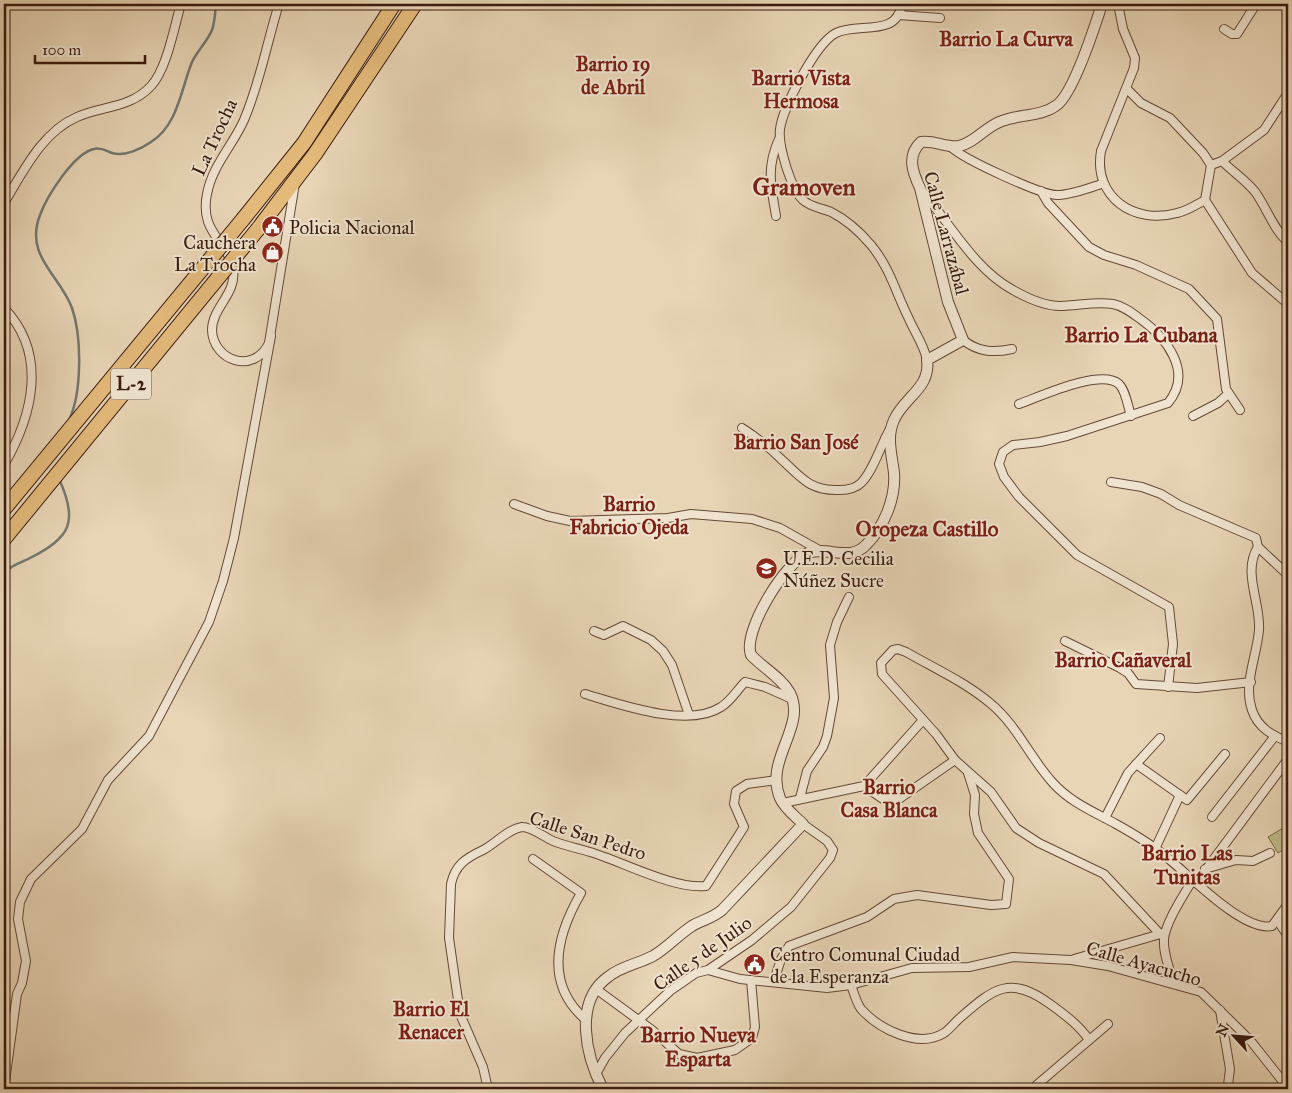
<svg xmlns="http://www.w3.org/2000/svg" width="1292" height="1093" font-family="'IM FELL Great Primer',serif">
<rect width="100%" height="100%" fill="#e8d5b6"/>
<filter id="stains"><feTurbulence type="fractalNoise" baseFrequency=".004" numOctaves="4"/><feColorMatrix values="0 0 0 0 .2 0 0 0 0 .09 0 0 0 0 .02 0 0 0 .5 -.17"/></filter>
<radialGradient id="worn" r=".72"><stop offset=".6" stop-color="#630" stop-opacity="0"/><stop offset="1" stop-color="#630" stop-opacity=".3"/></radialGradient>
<path fill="#bebb88" stroke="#7c6a4a" d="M1288,825V847L1278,853L1268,837Z"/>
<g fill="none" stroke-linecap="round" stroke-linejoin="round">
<g stroke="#737871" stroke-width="2.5">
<path d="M69,420C82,393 82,337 72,308C60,275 24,256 40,215C47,196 74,153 94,149C101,147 106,151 112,153C124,157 141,149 151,142C178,125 181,89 192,62C197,51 207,42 212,30C215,22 215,12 216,4"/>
<path d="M4,574C11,565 20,563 30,558C70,538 79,522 59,479"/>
</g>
<defs>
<g id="minor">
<path d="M279,4C267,42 260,83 244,120C233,145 212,166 207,194C199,233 228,240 233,270C237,293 212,308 212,330C213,361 254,375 269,343L295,183"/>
<path d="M902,4C897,38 858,22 836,33C816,43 783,107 780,129C778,146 791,189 803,200C810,207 822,208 831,212C847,220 860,232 871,245C890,268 896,293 909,319C915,333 924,345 927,360"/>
<path d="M1118,4L1123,29L1135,58L1134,68L1101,151C1093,197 1134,225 1177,213C1187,211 1196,205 1205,200L1211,165"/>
<path d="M898,15L940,18"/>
<path d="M1224,29L1232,34H1237L1256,4"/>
<path d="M1127,89L1141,103L1170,118L1203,153L1211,165"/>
<path d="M951,147C963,159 1041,195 1057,195C1071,195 1088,188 1102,184"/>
<path d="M1222,161C1233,172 1247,181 1256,193C1267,209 1274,230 1288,242"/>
<path d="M1211,165L1222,161L1264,130L1288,93"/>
<path d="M921,190C950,223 974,269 1013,290C1027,298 1044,306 1060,306C1077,306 1095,301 1113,304C1123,306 1131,312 1139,318C1166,337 1194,372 1168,403L1067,436L1040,442L1013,445L1003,452L999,464L1004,477L1019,497L1077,555L1169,607L1173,644L1168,687"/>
<path d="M1041,191L1048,203L1089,247L1104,255L1136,265L1189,289L1217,319L1226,389L1240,410"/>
<path d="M1205,200L1252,273L1288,304"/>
<path d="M4,203C23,172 42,132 77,117C102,106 131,108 151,86C167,69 174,27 181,4"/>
<path d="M776,216C771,186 766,168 779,139"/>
<path d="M4,308C48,354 33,415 4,465"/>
<path d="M963,340C978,352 993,353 1012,349"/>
<path d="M1019,404C1039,397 1101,368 1119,384C1126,391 1128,407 1131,416"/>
<path d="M1193,416L1218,403L1228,394"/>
<path d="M742,428C756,437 769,447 781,459C801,477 809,491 839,490C847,490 855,489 861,483C874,470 880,446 890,429"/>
<path d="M1111,482L1142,487L1161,494L1179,505L1256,538L1258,547L1288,575"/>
<path d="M514,504L547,516L570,521L668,518L691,514L752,519L780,528L821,551"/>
<path d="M1258,547C1242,572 1261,603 1259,630C1257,656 1243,684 1252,710C1258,728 1272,735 1288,742"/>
<path d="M594,631L604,635L623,626L651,640L663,651L672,665L689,715"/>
<path d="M1065,641L1120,668L1128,673L1136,684L1197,688L1251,682"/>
<path d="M585,694C619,704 688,729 721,707C731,701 737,690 745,682L765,687L792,699"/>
<path d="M1136,764L1187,800L1225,754"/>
<path d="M864,786L883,799H899L955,760"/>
<path d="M800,798L807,771L823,747L827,736L834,698L830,645L837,622L849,597"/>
<path d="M783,803L864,786L923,720"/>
<path d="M1212,817L1275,736"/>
<path d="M1105,818L1128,773L1160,738"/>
<path d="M1155,849L1180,795"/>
<path d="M533,859L581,893C556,936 544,984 586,1020"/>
<path d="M1205,869L1236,860L1253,861L1270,853"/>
<path d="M1193,879L1202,875L1288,759"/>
<path d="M1277,920L1288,936"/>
<path d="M1160,934L1104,874L1039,843L1016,828L991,792L955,760L936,734L882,674L881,663L893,650L898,649L906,652C934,668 965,682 990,703C1017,725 1030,758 1053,783C1070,802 1094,812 1116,824C1134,834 1154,846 1170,860C1191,877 1244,932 1272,926L1288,904"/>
<path d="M1074,959L1164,933"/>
<path d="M708,970L740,979L827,988L851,985L912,968L969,967L1013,957L1071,960L1108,966L1201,992L1250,1040L1288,1088"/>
<path d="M774,981L781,959L789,946L867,917L894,899L917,895L991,905L1006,904L1009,879L978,833L974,814L975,795L968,773"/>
<path d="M1174,984C1170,970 1163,954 1164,939C1166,921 1184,895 1193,879"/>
<path d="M851,985C854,993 856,1002 861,1009C879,1029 918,1049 944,1033C950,1029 955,1022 961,1017C994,988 1011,975 1050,1004C1065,1015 1079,1025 1089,1040"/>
<path d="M596,989L652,1030L679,1054L697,1058L735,1050L752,1038L755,1027L751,980"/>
<path d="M1220,1010L1230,1069L1228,1085"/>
<path d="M596,1074L605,1058L625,1033L670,991L696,973L708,970L752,940L791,907L830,858L833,850L827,841L803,824"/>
<path d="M4,1089L17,994L22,983L26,961L18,919L20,902L31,879L82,829L108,780L149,736L209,622L223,581L234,538L271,336"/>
<path d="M488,1089L483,1067L460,1014L449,938L451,884C455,865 466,858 483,850C495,844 508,829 522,827C532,827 544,837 553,841C565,846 578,848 590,852C621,861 675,890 706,886L744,827L734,804L736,791L747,784L777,780"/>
<path d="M1032,1089L1108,1024"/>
</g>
<path id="tertiary" d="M603,1089C586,1057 573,1002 608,977C621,966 638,964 653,956C667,948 678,935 692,926C702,920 713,918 722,910L803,824C795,816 784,808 780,798C764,759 807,727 790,693C781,677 763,668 751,655C742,632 785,562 808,553C827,546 850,562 866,545C884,527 896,498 894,473C892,455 886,437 894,420C904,397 931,388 927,360L963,340L948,302L920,188C913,173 906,156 921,142C935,140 946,148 959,146C975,143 986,126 1002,121C1019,114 1041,117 1057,105C1074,92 1095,26 1102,4"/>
<g id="trunk">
<path d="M244,218L304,143L394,4"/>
<path d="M258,229L315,154L415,4"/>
</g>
</defs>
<use href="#minor" stroke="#654936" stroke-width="10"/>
<use href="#tertiary" stroke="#654936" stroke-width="12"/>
<use href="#trunk" stroke="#391a0c" stroke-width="16"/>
<use href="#minor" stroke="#f0e4d0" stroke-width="8"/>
<use href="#tertiary" stroke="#f0e4d0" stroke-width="10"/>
<use href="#trunk" stroke="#e4ba7b" stroke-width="14"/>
<defs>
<g id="trunk-bridge">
<path d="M4,509L244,218"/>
<path d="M4,539L258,229"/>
</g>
</defs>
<use href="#trunk-bridge" stroke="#391a0c" stroke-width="16" stroke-linecap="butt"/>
<use href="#trunk-bridge" stroke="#e4ba7b" stroke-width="14"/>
</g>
<defs>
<symbol id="civic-disc" viewBox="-11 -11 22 22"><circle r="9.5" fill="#8f2418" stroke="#f0e4d0"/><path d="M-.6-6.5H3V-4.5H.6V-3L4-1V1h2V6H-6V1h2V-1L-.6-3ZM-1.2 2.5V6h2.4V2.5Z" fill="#fff"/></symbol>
<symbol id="shop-disc" viewBox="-11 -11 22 22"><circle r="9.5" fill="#8f2418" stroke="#f0e4d0"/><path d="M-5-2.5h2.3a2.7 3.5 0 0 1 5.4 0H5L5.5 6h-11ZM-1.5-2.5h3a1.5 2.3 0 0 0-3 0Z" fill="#fff"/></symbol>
<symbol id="school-disc" viewBox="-11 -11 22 22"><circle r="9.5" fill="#8f2418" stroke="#f0e4d0"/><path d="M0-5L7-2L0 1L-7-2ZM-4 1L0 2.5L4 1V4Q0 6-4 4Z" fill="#fff"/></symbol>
</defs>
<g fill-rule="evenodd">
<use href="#civic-disc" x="260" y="214" width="25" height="25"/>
<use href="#shop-disc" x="260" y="240" width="25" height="25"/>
<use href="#school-disc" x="754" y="556" width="25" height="25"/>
<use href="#civic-disc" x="742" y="952" width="25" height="25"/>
</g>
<g text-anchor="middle" stroke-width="4" stroke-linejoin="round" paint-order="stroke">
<rect fill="#f0e4d0" stroke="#705747" stroke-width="1" x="111" y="368.5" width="40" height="31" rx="4"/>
<g font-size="18" font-weight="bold" fill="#391a0c">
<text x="131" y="390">L-2</text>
</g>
<g font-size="19" fill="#391a0c" stroke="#f0e4d0">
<text transform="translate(214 137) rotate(-65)" y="7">La Trocha</text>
<text transform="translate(947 233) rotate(75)" y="7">Calle Larrazábal</text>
<text transform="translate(588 835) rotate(18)" y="7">Calle San Pedro</text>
<text transform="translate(702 953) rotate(-35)" y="7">Calle 5 de Julio</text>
<text transform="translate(1144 963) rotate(16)" y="7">Calle Ayacucho</text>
</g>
<g font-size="19" fill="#391a0c" stroke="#f0e4d0" text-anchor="start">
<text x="289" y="234">Policia Nacional</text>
<text x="256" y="249" text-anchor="end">Cauchera<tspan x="256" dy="22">La Trocha</tspan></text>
<text x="783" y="565">U.E.D. Cecilia<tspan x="783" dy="22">Núñez Sucre</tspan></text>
<text x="770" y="961">Centro Comunal Ciudad<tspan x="770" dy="22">de la Esperanza</tspan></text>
</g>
<g font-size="20" font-weight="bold" fill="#7a1f14" stroke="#f0e4d0">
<text x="1006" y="46">Barrio La Curva</text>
<text x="613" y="71">Barrio 19<tspan x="613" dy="23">de Abril</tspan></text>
<text x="801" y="85">Barrio Vista<tspan x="801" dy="23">Hermosa</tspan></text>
<text x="796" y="449">Barrio San José</text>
<text x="629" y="511">Barrio<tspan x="629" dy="23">Fabricio Ojeda</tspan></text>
<text x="1123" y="667">Barrio Cañaveral</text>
<text x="889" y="794">Barrio<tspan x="889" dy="23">Casa Blanca</tspan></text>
<text x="431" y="1016">Barrio El<tspan x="431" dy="23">Renacer</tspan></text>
</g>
<g font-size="21" font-weight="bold" fill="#7a1f14" stroke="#f0e4d0">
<text x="1141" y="342">Barrio La Cubana</text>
<text x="927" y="536">Oropeza Castillo</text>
<text x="1187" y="860">Barrio Las<tspan x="1187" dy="24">Tunitas</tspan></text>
<text x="698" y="1042">Barrio Nueva<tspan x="698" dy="24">Esparta</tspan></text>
</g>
<g font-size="24" font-weight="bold" fill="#7a1f14" stroke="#f0e4d0">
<text x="804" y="195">Gramoven</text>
</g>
</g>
<rect width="1292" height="1093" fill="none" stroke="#e8d5b6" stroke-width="20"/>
<rect x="5" y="5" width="1282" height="1083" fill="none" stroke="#391a0c" stroke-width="2.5"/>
<rect x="10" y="10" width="1272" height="1073" fill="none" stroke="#391a0c"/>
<g transform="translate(1234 1036) rotate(296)" stroke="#f0e4d0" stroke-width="4" paint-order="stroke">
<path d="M0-4L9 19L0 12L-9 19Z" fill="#391a0c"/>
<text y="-8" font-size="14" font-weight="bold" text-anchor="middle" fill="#391a0c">N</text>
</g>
<path d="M35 55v8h110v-8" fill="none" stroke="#391a0c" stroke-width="2.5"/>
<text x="42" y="55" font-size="15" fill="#391a0c" stroke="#f0e4d0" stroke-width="4" paint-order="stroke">100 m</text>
<rect width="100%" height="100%" filter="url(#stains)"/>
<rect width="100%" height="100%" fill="url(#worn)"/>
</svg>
